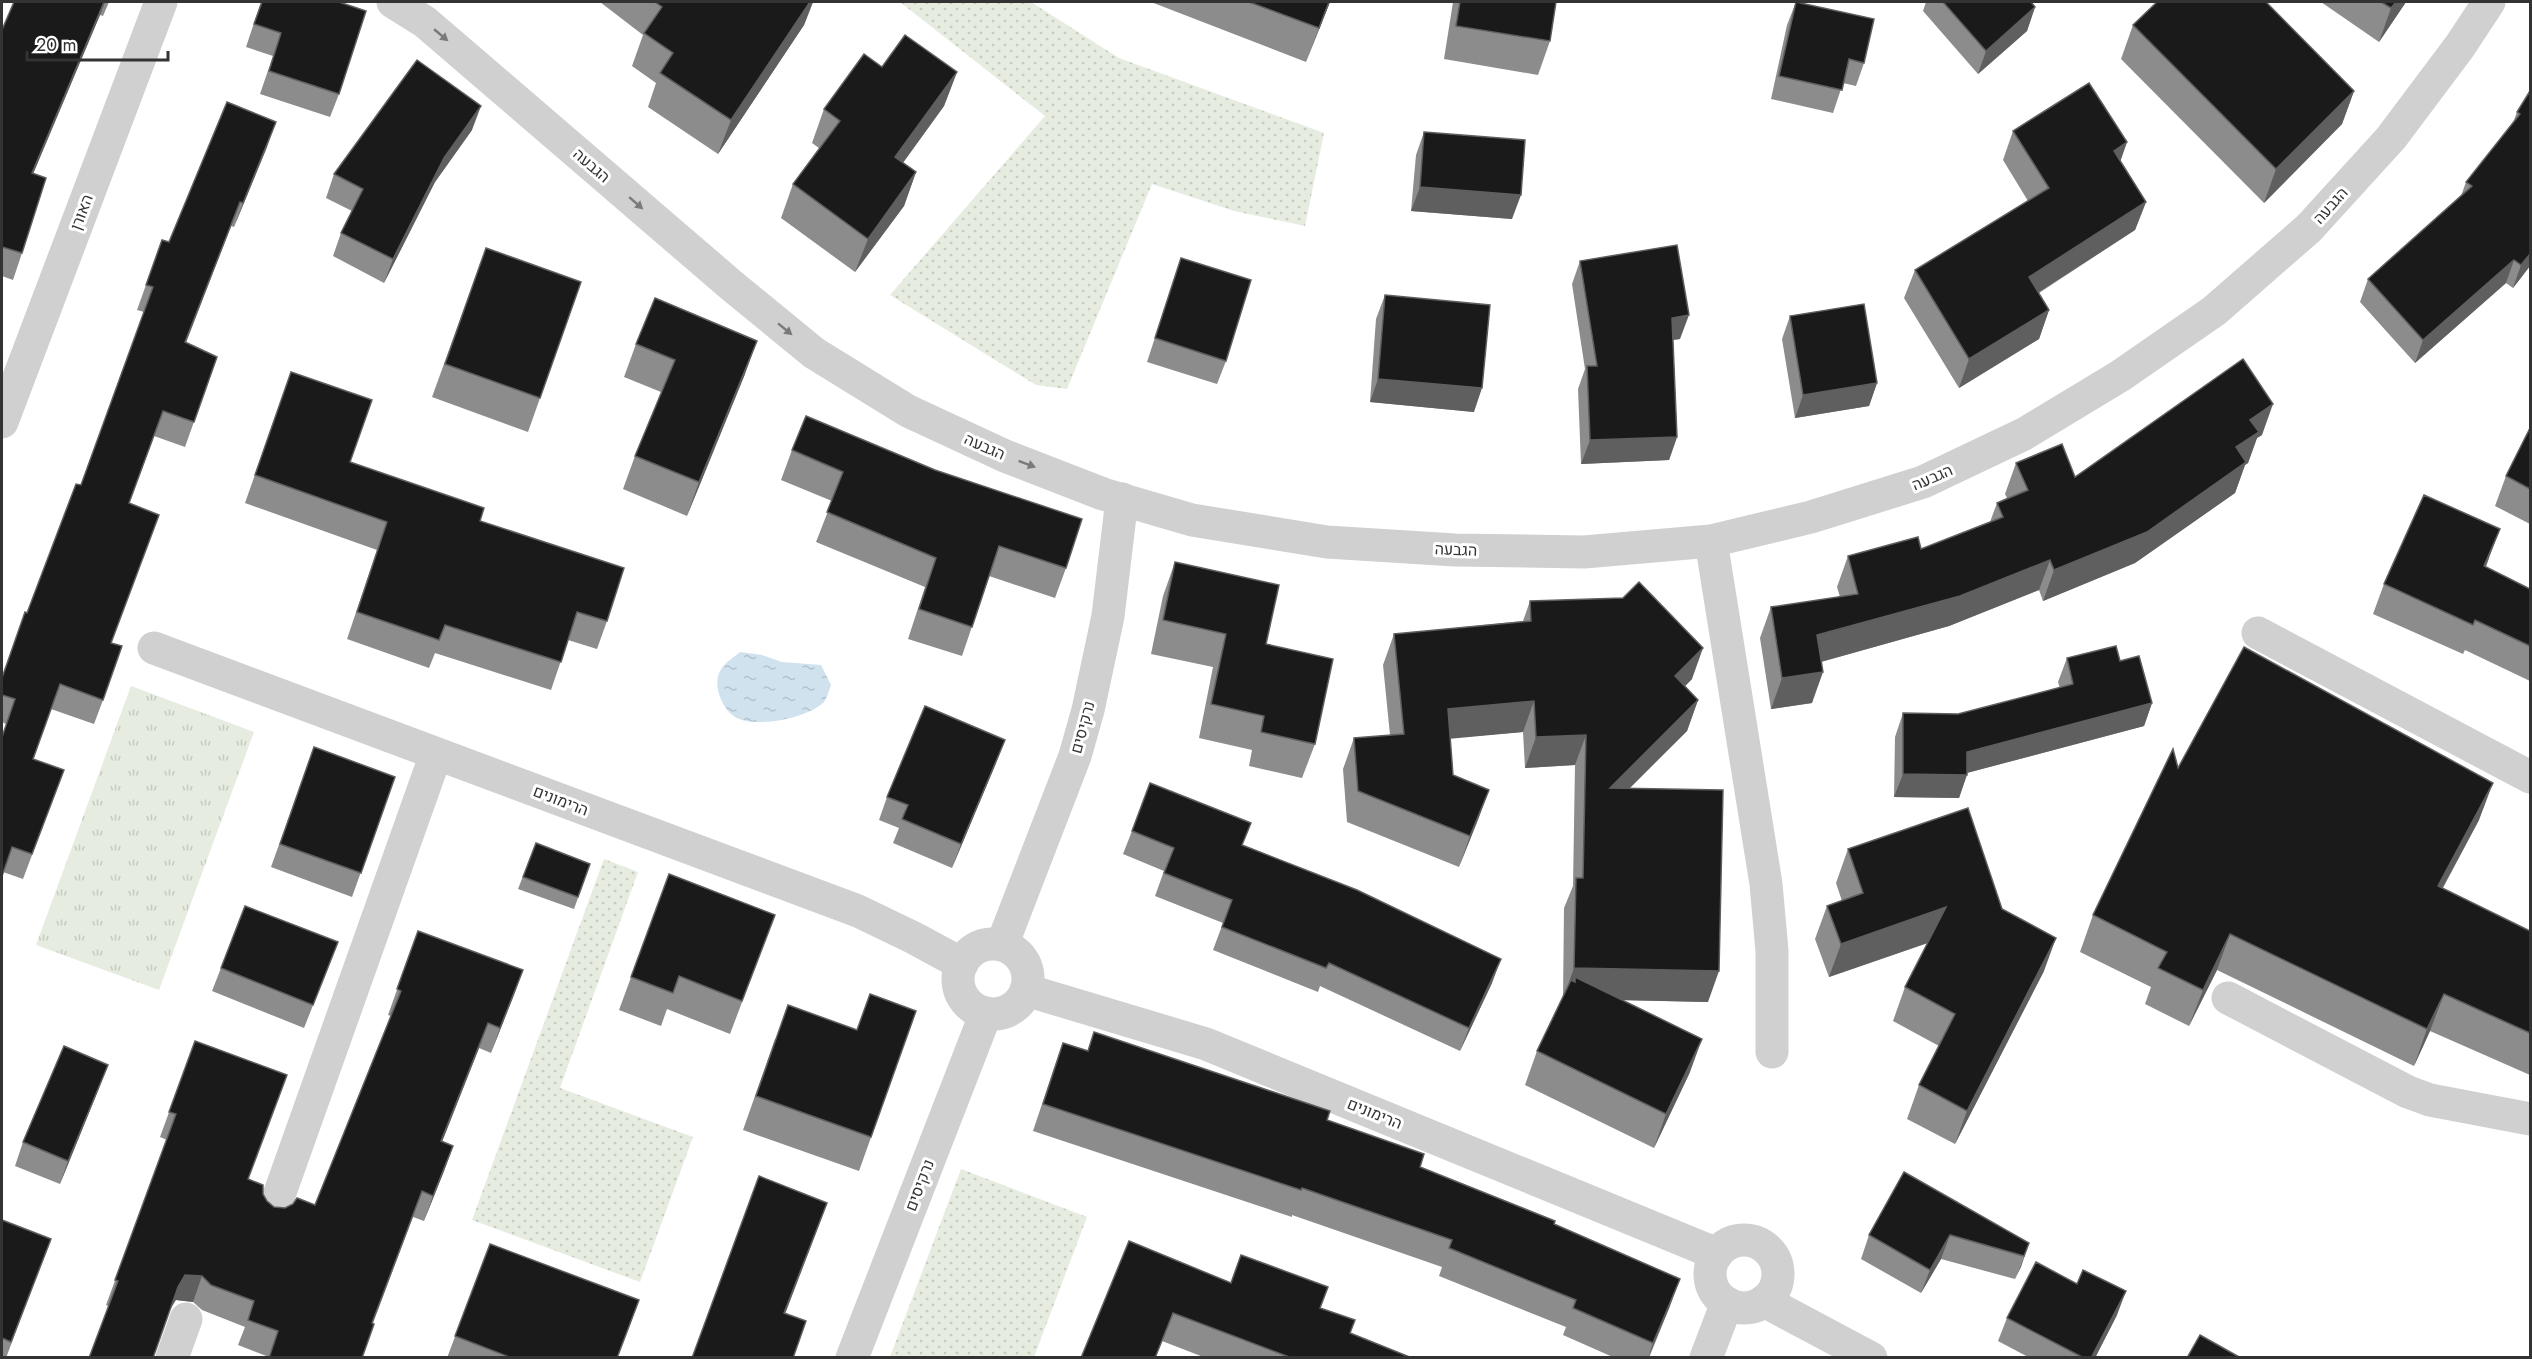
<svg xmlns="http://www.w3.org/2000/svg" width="2532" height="1359" font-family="Jost,Heebo,sans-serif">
<defs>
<pattern id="grass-dots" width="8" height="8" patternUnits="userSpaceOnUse" patternTransform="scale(1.5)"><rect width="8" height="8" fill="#e6ecdf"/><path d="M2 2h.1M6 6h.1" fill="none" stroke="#c6cbc0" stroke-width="1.8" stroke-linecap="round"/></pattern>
<pattern id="park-tufts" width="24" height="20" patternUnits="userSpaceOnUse" patternTransform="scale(1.5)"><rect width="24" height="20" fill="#e6ecdf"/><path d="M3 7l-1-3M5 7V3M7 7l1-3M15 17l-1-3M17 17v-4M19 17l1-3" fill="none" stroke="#c6cbc0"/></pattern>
<pattern id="water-ripples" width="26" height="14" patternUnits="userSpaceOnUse" patternTransform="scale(1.5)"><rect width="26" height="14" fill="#cfe2ee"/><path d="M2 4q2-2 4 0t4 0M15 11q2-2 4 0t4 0" fill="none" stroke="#b2c2cd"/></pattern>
</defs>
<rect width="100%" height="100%" fill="#fff"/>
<g fill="url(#grass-dots)">
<path d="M900,2H1031L1119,58L1324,133L1305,226L1234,211L1152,184L1067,389L1036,385L890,295L1045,116Z"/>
<path d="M604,859L638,872L560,1088L693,1137L640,1282L472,1220Z"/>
<path d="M961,1169L1087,1217L1034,1357H890Z"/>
</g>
<path fill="url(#park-tufts)" d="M131,686L254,732L159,990L36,945Z"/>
<path fill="url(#water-ripples)" d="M740,652L762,655L782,662L821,665L831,685C829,690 827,698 824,702C808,718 755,729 735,717C721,708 711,682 722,668C726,662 734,657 740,652Z"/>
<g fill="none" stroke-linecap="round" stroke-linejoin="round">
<g stroke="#d0d0d0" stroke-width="33">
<path d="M393,2L425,22L731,285L814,353L908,411L1005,456L1103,494L1192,520L1327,542L1455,550L1584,552L1711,541L1811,517L1923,482L2024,434L2120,376L2214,311L2309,228L2391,138L2460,46L2489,2"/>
<path d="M2,422L161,2"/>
<path d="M1711,541L1766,884L1772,951V1052"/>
<path d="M2258,633L2530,777"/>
<path d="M154,648L858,911L914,938L962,964"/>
<circle cx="993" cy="979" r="35"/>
<path d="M1002,945L1075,756L1088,710L1108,616L1122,499"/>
<path d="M1026,990L1206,1044L1717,1254"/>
<path d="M2228,998L2408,1092L2430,1100L2530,1119"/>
<path d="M272,1215L436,754"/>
<circle cx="1744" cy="1274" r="34"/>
<path d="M1764,1301L1871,1358"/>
<path d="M172,1358L186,1319"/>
<path d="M852,1358L986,1013"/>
<path d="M1706,1358L1727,1303"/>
</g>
</g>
<g fill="#8c8c8c">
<path d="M14,2H109L103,16L100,15L33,174L22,253L13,280L2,276V30Z"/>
<path d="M261,2H339V94L330,117L260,94L273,56L246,47Z"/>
<path d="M600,2H813L804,25L718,154L648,107L656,83L632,66L643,35Z"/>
<path d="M1151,2H1330L1306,62Z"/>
<path d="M1453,2H1556L1550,41L1538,75L1444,59Z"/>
<path d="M1796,2L1864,63L1856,86L1843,83L1833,113L1771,99L1787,25Z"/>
<path d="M1926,2H2031L2035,7L2027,31L1978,74L1923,11Z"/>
<path d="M2321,2H2406L2379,42Z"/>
<path d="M2133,25L2354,91L2342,124L2264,203L2121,59Z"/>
<path d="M882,67L957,72L944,106L903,163L916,172L904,206L855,272L781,218L793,184L819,148L812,143L824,109Z"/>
<path d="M2530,91V266L2513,288L2506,283L2415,363L2360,302L2368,279L2461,196L2466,182L2513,123L2517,112Z"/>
<path d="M472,130L435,182L384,283L333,256L341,233L352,211L326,198L334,174Z"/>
<path d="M2013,131L2127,142L2120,161L2146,202L2135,230L2039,293L2049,310L2039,339L1959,388L1904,298L1915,270L2028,201L2003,160Z"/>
<path d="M1424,132L1512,219L1411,211L1416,155Z"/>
<path d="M267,147L234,227L231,226L186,343L217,357L185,447L154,436L129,503L111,643L103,700L94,724L51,709L33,759L64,770L23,879L3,872L6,724L2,722V678L81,485L144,312L137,310L162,240L169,242Z"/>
<path d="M486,248L581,282L528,432L432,397Z"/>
<path d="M1181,258L1226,361L1217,384L1147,362Z"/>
<path d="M1580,261L1680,339L1673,340L1677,437L1669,460L1581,464L1578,389L1585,369L1572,284Z"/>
<path d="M1385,295L1474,412L1370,402L1376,319Z"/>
<path d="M1790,316L1877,383L1869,406L1795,418L1782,339Z"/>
<path d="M636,344L745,374L687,516L623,489L635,456L661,392L624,377Z"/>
<path d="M291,372L350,462L480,521L607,621L597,649L568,640L551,690L435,653L429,668L347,639L377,550L245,503Z"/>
<path d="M2530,428V524L2495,506L2506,476Z"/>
<path d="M2262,435L2257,438L2248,463L2245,465L2235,493L2135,563L2043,601L2039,590L1949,626L1821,662L1812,703L1771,709L1760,638L1771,607L1840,597L1837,587L1848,556L1921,549L1990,522L1997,503L2007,498L2005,494L2016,463L2075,477Z"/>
<path d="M792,450L1066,568L1055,598L989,576L962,656L908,639L925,587L816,542L832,501L781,480Z"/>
<path d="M2489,558L2486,567L2530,589V681L2465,650L2463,654L2373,614L2384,584Z"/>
<path d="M1175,562L1266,644L1315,744L1302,778L1249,766L1252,750L1199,738L1213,667L1151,654L1163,596Z"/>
<path d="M1530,601L1692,679L1685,686L1698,700L1687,731L1629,788L1708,1002L1623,1000L1690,1072L1654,1148L1525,1085L1537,1051L1563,999L1564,908L1573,886L1575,765L1525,768L1523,732L1450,738L1453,775L1489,790L1459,867L1347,822L1343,769L1354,738L1390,735L1383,665L1394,634L1523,621Z"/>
<path d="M2067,658L2120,661L2152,703L2144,726L1967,773L1959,798L1894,797L1895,737L1903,713L1958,714L2060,688L2058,682Z"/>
<path d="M314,747L395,777L352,897L271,867Z"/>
<path d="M996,763L952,868L893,843L899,828L879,820L887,797Z"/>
<path d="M2178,768L2479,820L2443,888L2530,931V1075L2430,1031L2414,1066L2217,970L2189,1026L2145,1004L2151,987L2080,952L2093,915Z"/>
<path d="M1132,831L1243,845L1492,983L1460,1051L1320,986L1318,992L1213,950L1223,923L1155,896L1164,871L1123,854Z"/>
<path d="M536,843L590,864L574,909L518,889Z"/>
<path d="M1848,849L2002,909L2044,971L1955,1144L1907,1119L1919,1085L1939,1046L1893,1021L1905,987L1928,943L1829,977L1815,939L1827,906L1842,901L1836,883Z"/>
<path d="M669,874L775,915L730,1034L667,1009L661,1026L619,1010Z"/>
<path d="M418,931L523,970L491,1053L479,1048L442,1142L453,1146L444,1171L424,1221L413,1217L373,1323L362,1358H269V1357L238,1345L245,1327L202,1310L193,1302L176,1300L108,1306L106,1305L167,1140L160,1137L195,1041L248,1180L263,1194L267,1201L274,1207L285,1208L315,1205L391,1016L388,1015Z"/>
<path d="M338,942L304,1028L212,991L221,968Z"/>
<path d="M916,1011L859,1171L743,1130L775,1039L857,1030Z"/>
<path d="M1063,1043L1327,1120L1420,1167L1554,1224L1670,1306L1649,1358H1615L1563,1335L1566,1327L1439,1276L1442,1267L1292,1215V1217L1033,1131L1053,1071Z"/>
<path d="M99,1088L60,1184L15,1166L23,1142Z"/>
<path d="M1904,1172L2029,1243L2015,1279L1941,1259L1921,1293L1861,1259L1869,1235Z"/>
<path d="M2,1220L51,1239L6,1358H2Z"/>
<path d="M490,1244L617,1358H447Z"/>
<path d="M1231,1283L1320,1308L1350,1333L1412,1358H1206L1162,1341L1081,1358Z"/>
<path d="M2077,1284L2117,1315L2095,1358H2030L1998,1341L2007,1318Z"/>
</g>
<g fill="#5f5f5f">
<path d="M104,2H105L100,15L22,200L32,173Z"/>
<path d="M810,2H813L804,25L718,154L731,120Z"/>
<path d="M1329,2H1330L1306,62L1319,28Z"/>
<path d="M2396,2H2406L2379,42L2391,8Z"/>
<path d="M2035,7L2027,31L1978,74L1986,51Z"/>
<path d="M957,72L944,106L883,190L895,157Z"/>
<path d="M2354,91L2342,124L2264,203L2276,169Z"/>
<path d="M481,106L472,130L435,182L384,283L393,259L444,158Z"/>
<path d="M276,122L267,147L234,227L243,203Z"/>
<path d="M2127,142L2117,171L2114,151Z"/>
<path d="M916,172L904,206L855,272L868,239Z"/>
<path d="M1420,187L1521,195L1512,219L1411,211Z"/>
<path d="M240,202L231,226L176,367L185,342Z"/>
<path d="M2146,202L2135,230L2019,305L2029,277Z"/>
<path d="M2530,254V266L2513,288L2521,265Z"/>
<path d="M2514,260L2506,283L2415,363L2423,340Z"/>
<path d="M2049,310L2039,339L1959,388L1969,359Z"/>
<path d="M1689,315L1680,339L1664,341L1672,318Z"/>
<path d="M757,341L745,374L687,516L699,482Z"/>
<path d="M1378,379L1482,388L1474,412L1370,402Z"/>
<path d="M1877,383L1869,406L1795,418L1803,395Z"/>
<path d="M2273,404L2262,435L2257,438L2248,463L2245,465L2235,493L2135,563L2043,601L2054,570L2236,447L2250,420Z"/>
<path d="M1677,437L1669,460L1581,464L1590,440Z"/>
<path d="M2500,529L2489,558L2473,595L2484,566Z"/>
<path d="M2050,560L2039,590L1949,626L1806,666L1817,635Z"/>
<path d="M1703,648L1692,679L1664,707L1675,676Z"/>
<path d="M1823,672L1812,703L1771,709L1782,678Z"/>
<path d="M1698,700L1687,731L1599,819L1610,788Z"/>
<path d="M1534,701L1523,732L1437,740L1448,709Z"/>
<path d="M2152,703L2144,726L1959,775H1967L1959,798L1894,797L1903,774L1967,752Z"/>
<path d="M1586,735L1575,765L1525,768L1536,737Z"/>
<path d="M1005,740L996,763L952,868L961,844Z"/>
<path d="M2493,783L2479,820L2424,922L2438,886Z"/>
<path d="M1489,790L1478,820L1459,867L1470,836Z"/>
<path d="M1946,907L1933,941L1829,977L1841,944Z"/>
<path d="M2230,934L2217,970L2189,1026L2203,990Z"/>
<path d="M2056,938L2044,971L1955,1144L1967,1111Z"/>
<path d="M1501,959L1492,983L1460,1051L1469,1028Z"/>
<path d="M1574,968L1719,971L1708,1002L1568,999L1575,982V977L1567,999H1563Z"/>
<path d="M523,970L514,995L491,1053L500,1028Z"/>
<path d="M2444,994L2430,1031L2414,1066L2427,1029Z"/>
<path d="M488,1023L479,1048L432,1167L441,1141Z"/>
<path d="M1702,1039L1690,1072L1654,1148L1666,1114Z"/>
<path d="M108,1065L99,1088L60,1184L68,1161Z"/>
<path d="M453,1146L444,1171L424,1221L433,1196Z"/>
<path d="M827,1203L816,1233L774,1343L784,1313Z"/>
<path d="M1950,1235L1941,1259L1921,1293L1930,1270Z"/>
<path d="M2029,1243L2021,1267L2015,1279L2024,1256Z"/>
<path d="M185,1275L202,1276L193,1302L176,1300L168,1313L178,1287Z"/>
<path d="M1680,1279L1670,1306L1648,1358L1653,1343Z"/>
<path d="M2126,1291L2117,1315L2095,1358H2091Z"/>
</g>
<g fill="#1a1a1a" stroke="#5f5f5f" stroke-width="1.5">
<path d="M14,2H104L32,173L46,178L22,253L2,247V30Z"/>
<path d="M262,2H339L366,11L339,94L269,71L281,33L254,24Z"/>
<path d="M655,2H810L731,120L660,73L673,53L644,33L662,7Z"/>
<path d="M1249,2H1329L1319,28Z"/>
<path d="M1460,2H1556L1550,41L1456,26Z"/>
<path d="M1796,2L1874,19L1864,63L1849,59L1842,90L1779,76Z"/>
<path d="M1943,2H2031L2035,7L1986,51Z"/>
<path d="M2157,2H2266L2354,91L2276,169L2133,25Z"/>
<path d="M2381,2H2396L2391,8Z"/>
<path d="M905,35L957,72L895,157L916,172L868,239L793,184L840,121L824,109L864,54L882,67Z"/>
<path d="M417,60L481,106L444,158L393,259L341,233L363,189L334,174Z"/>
<path d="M2089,83L2127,142L2114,151L2146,202L2029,277L2049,310L1969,359L1915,270L2049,188L2013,131Z"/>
<path d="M2530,91V254L2521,265L2514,260L2423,340L2368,279L2472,186L2466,182L2520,114L2517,112Z"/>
<path d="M227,102L276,122L243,203L240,202L185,342L217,357L194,422L163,411L129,503L159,515L111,643L122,646L103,700L60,684L33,759L64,770L32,854L12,847L2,876V737L15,699L2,695V678L25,612L27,613L76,484L81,485L153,287L146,285L162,240L169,242Z"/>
<path d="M1424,132L1525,140L1521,195L1420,187Z"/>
<path d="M1677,245L1689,315L1672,318L1677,437L1590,440L1587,366H1597L1580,261Z"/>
<path d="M486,248L581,282L540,398L445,364Z"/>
<path d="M1181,258L1251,280L1226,361L1155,338Z"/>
<path d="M1385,295L1490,305L1482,388L1378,379Z"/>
<path d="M655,298L757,341L699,482L635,456L675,360L636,344Z"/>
<path d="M1864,304L1877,383L1803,395L1790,316Z"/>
<path d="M2243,359L2273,404L2250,420L2259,432L2236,447L2246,462L2147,532L2054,570L2050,560L1960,596L1817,635L1823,672L1782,678L1771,607L1858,594L1848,556L1918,537L1921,549L2003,517L1997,503L2028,490L2016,463L2062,444L2075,477Z"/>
<path d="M291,372L372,400L350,462L484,508L480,521L624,568L607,621L577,612L561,662L445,625L439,640L357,612L387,522L255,475Z"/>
<path d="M806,416L935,470L1082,519L1066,568L999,546L972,627L919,609L936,558L827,512L843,472L792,450Z"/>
<path d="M2530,428V489L2506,476Z"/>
<path d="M2424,495L2500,529L2484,566L2530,589V646L2475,620L2473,625L2384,584Z"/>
<path d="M1175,562L1279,585L1266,644L1333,659L1315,744L1261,732L1264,716L1211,704L1226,634L1163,620Z"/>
<path d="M1639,582L1703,648L1675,676L1698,700L1610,788L1723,790L1719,971L1574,968L1576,878H1583L1586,735L1536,737L1534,701L1448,709L1453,775L1489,790L1470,836L1358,791L1354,738L1404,734L1394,634L1531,621L1530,601L1623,598Z"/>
<path d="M2116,646L2120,661L2139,656L2152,703L1967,752V775L1903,774V713L1958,714L2073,684L2067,658Z"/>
<path d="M2244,647L2493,783L2438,886L2530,931V1033L2444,994L2427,1029L2230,934L2203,990L2158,968L2167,952L2093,915L2173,749L2178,768Z"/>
<path d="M925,706L1005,740L961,844L902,819L908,805L887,797Z"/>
<path d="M314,747L395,777L361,873L280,844Z"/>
<path d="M1150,783L1251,823L1242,845L1357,890L1501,959L1469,1028L1329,963L1326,968L1222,927L1232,900L1164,873L1174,848L1132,831Z"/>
<path d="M1968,808L2002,909L2056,938L1967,1111L1919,1085L1955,1014L1905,987L1946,907L1841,944L1827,906L1863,893L1848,849Z"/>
<path d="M536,843L590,864L578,897L523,877Z"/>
<path d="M669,874L775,915L742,1001L679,976L673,993L631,977Z"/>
<path d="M245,906L338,942L313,1005L221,968Z"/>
<path d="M418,931L523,970L500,1028L488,1023L441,1141L453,1146L433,1196L422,1191L372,1323L374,1324L362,1358H269L278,1331L248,1320L254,1301L211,1285L202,1276L185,1275L178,1287L153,1358H89L118,1281L115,1280L176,1114L169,1112L195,1041L287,1075L248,1179L263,1185V1194L267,1201L274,1207L285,1208L293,1204L297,1198L315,1205L401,991L397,989Z"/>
<path d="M1575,977L1702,1039L1666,1114L1537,1051L1571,980L1575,982Z"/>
<path d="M870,994L916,1011L871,1137L756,1096L788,1005L857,1030Z"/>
<path d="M1094,1032L1330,1111L1327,1120L1424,1154L1420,1167L1555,1221L1554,1224L1680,1279L1653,1343L1573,1308L1576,1300L1449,1248L1452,1240L1302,1188L1301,1190L1043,1104L1063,1043L1088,1051Z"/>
<path d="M64,1046L108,1065L68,1161L23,1142Z"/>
<path d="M1904,1172L2029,1243L2024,1256L1950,1235L1930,1270L1869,1235Z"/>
<path d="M759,1176L827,1203L784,1313L806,1321L793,1358H692Z"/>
<path d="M2,1220L51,1239L11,1342L2,1338Z"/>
<path d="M1129,1241L1231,1283L1241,1255L1328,1287L1320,1308L1355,1320L1350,1333L1412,1358H1292L1173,1313L1155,1358H1081Z"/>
<path d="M490,1244L639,1300L617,1358H512L455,1336Z"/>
<path d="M2036,1262L2077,1284L2083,1270L2126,1291L2091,1358H2084L2007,1318Z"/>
<path d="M2200,1335L2241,1358H2187Z"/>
</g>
<defs><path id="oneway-solid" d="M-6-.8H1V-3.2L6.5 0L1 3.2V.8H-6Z" transform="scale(1.5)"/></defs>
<g fill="#7a7a7a">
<use href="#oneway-solid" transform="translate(441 35) rotate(40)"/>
<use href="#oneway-solid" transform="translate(636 203) rotate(41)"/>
<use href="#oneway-solid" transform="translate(785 329) rotate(39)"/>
<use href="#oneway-solid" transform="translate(1027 464) rotate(21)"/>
</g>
<g text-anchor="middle" stroke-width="6" stroke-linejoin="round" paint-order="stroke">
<g font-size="16" fill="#333" stroke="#fff">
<text transform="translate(592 165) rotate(41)" y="6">הגבעה</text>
<text transform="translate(2330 205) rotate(-48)" y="6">הגבעה</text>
<text transform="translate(81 212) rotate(-69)" y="6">האורן</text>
<text transform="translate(985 446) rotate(24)" y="6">הגבעה</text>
<text transform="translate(1932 477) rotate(-23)" y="6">הגבעה</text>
<text transform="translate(1456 549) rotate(2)" y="6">הגבעה</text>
<text transform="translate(1082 727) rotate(-75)" y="6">נרקיסים</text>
<text transform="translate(561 800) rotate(21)" y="6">הרימונים</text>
<text transform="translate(1375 1113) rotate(22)" y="6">הרימונים</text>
<text transform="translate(919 1185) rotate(-69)" y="6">נרקיסים</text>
</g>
</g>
<rect width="2532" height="1359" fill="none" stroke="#333333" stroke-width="6"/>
<path d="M27 51v9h141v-9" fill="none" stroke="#333333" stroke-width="3"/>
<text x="36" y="51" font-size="18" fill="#333333" stroke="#ffffff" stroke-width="4.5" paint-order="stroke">20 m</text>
</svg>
